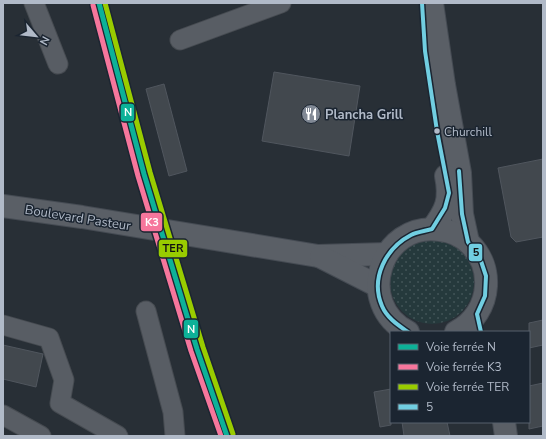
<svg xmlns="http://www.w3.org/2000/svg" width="546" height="439" font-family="'Nunito Sans',sans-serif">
<defs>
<pattern id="grass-dots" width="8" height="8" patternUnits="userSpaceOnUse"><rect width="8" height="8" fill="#25393c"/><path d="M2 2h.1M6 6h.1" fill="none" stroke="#425457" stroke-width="1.8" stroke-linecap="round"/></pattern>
</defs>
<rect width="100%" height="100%" fill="#282f36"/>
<circle fill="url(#grass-dots)" cx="432" cy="282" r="42"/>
<g fill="#42484e" stroke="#50565e">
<path d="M274,72L360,86L349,156L262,141Z"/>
<path d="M164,84L187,171L169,176L146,89Z"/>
<path d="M543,159V237L516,242L511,237L498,168Z"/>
<path d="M543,320V345L529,348V323Z"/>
<path d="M3,345L43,354L36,387L3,379Z"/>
<path d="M543,383V426L529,429V386Z"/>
<path d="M391,389V425L380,427L374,392Z"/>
<path d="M402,422H447L450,436H404Z"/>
</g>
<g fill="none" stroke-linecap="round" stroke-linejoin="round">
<defs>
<g id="minor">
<path d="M34,3L58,64"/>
<path d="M180,40L281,3"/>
<path d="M146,311L173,412L175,436"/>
<path d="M3,325L49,338L64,380L60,403L118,436"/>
<path d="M3,415L41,436"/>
</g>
<g id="major">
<path d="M432,3L444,85L460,173L462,214L468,242"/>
<path d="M3,206L82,217L318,256L387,254"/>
<path d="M432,229C446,211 451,200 446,176"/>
<path d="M321,257L378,286"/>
<path d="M408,332C354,304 380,221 440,230C451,231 462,236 470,244C481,255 487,270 486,286C485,305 474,323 456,332"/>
<path d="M504,422L506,436"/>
</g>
</defs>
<use href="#minor" stroke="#464b51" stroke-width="21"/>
<use href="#major" stroke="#454b53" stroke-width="24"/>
<use href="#minor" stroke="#585d64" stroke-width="19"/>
<use href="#major" stroke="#5a5f66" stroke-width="22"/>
<defs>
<g id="bus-1">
<path d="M459,171L462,214L468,242L480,258L486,276L485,296L477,314L481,332"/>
<path d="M408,332C398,325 387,318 382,306C370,278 386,248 411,235C417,232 425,231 432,229L445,208L449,193L437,131L425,51L422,3"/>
</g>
</defs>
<use href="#bus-1" stroke="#1b2531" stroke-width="7"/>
<use href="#bus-1" stroke="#71cee1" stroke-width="4"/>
<defs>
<path id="rail-1" d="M99,3L144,174L197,349L227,436"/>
<path id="rail-2" d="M93,5L138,176L191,351L221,436"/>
<path id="rail-3" d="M105,3L150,172L203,347L233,434"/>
</defs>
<use href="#rail-1" stroke="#1b2531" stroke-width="8"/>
<use href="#rail-2" stroke="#1b2531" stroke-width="8"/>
<use href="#rail-3" stroke="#1b2531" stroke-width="8"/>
<use href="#rail-1" stroke="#0db198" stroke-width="5"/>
<use href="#rail-2" stroke="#f6769c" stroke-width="5"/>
<use href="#rail-3" stroke="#9c0" stroke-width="5"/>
</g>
<defs>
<symbol id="restaurant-disc" viewBox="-11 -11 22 22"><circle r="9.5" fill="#818995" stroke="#1b2531"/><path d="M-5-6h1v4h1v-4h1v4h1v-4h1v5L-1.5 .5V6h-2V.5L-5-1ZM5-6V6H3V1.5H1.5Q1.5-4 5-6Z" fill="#fff"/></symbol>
</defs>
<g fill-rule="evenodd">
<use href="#restaurant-disc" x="300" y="103" width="22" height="22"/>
</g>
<circle fill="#b1bac8" stroke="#1b2531" stroke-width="1.5" cx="437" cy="131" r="3.5"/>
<g text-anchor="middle" stroke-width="3" stroke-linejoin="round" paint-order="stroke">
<g font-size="12" fill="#b1bac8" stroke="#1b2531" text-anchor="start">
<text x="444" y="136">Churchill</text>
</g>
<g font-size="13" font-weight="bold" fill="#b1bac8" stroke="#1b2531" text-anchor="start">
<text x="325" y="119">Plancha Grill</text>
</g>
<g font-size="13" fill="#b1bac8" stroke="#1b2531">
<text transform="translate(78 217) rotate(9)" y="5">Boulevard Pasteur</text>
</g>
</g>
<g stroke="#1b2531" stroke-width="1.5">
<rect x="120" y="103" width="15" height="19" rx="4" fill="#0db198"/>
<rect x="140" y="212" width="23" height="20" rx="4" fill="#f6769c"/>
<rect x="158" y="239" width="30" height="19" rx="4" fill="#9c0"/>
<rect x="468" y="243" width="15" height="19" rx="4" fill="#71cee1"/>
<rect x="183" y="319" width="16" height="20" rx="4" fill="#0db198"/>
</g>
<g font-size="11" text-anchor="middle" font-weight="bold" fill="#fff">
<text x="128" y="116">N</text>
<text x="152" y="226">K3</text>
<text x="191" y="333">N</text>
</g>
<g font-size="11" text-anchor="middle" font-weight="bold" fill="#111">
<text x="173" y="252">TER</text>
<text x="476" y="256">5</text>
</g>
<rect width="546" height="439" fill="none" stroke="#b1bac8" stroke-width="8"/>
<rect x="390" y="331" width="140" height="92" fill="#1b2531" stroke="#57616d"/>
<rect x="398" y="344" width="20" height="6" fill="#0db198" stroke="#57616d"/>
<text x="426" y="351" font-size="12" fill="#b1bac8">Voie ferrée N</text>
<rect x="398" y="364" width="20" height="6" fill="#f6769c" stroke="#57616d"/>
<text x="426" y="371" font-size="12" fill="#b1bac8">Voie ferrée K3</text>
<rect x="398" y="384" width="20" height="6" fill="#99cc00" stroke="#57616d"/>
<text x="426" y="391" font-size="12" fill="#b1bac8">Voie ferrée TER</text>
<rect x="398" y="404" width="20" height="6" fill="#71cee1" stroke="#57616d"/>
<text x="426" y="411" font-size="12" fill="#b1bac8">5</text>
<g transform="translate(36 36) rotate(118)" stroke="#1b2531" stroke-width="3" paint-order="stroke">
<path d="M0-3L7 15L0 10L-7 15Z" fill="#b1bac8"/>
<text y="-6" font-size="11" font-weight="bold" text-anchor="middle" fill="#b1bac8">N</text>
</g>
</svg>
